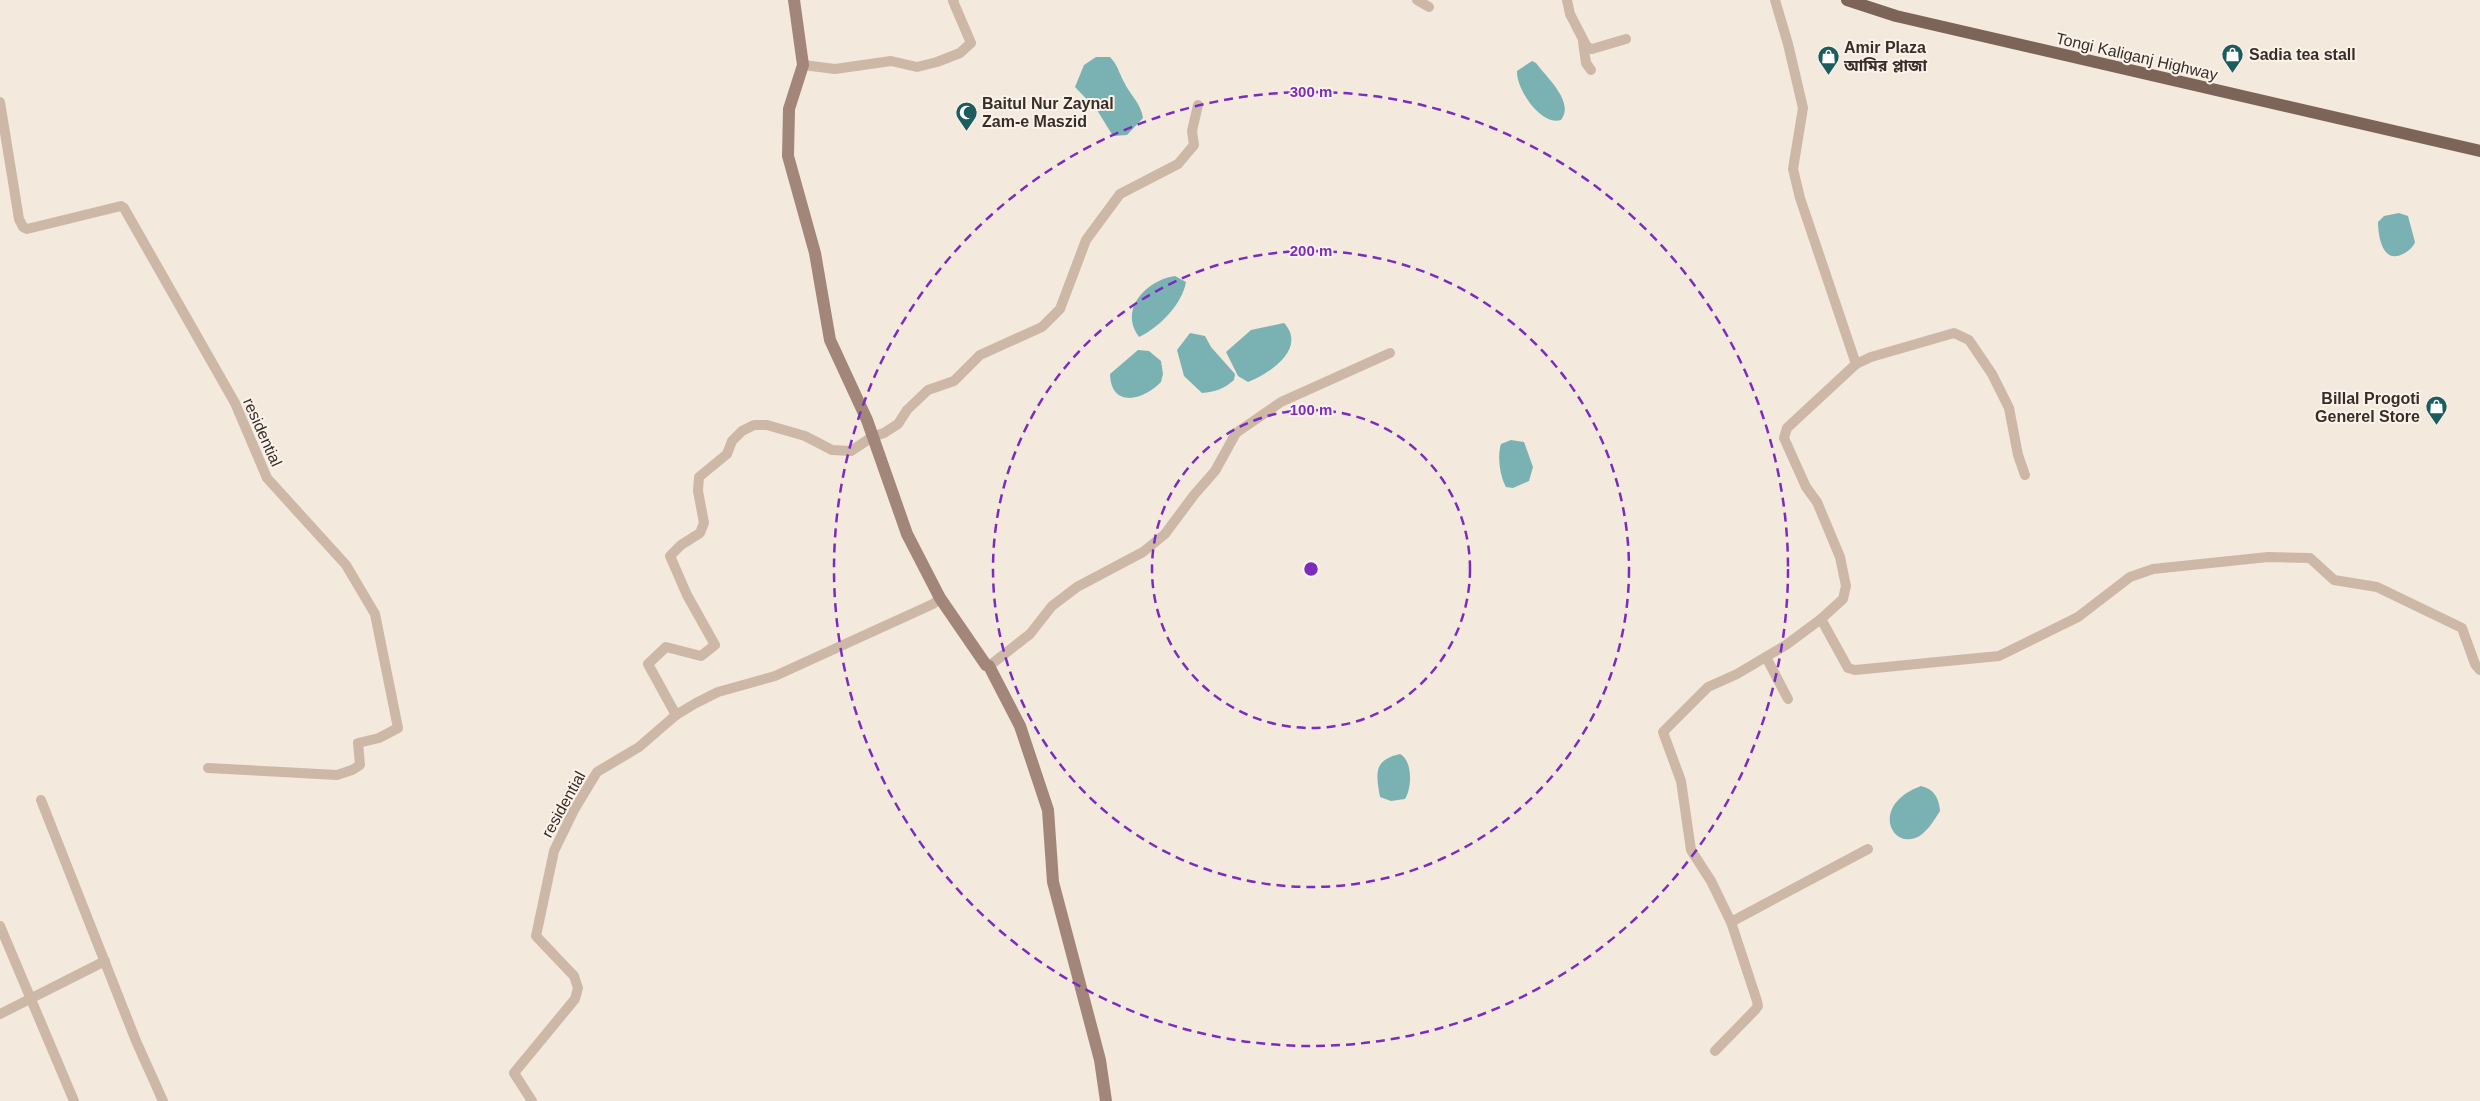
<svg xmlns="http://www.w3.org/2000/svg" width="2480" height="1101" font-family="Arial,'Noto Sans Bengali',sans-serif">
<rect width="100%" height="100%" fill="#f4e9dd"/>
<g fill="#7ab2b3">
<path d="M1096,57H1110C1119,67 1118,71 1124,82C1130,95 1141,103 1143,118L1127,135L1113,136L1097,110L1075,87L1084,65Z"/>
<path d="M1532,61L1536,63C1547,78 1575,102 1561,120C1541,126 1516,89 1517,71Z"/>
<path d="M2399,213L2408,216L2415,242C2413,250 2396,261 2388,254C2380,248 2378,231 2378,222L2384,216Z"/>
<path d="M1175,276L1186,282C1182,304 1160,327 1139,337C1118,309 1147,280 1175,276Z"/>
<path d="M1284,323C1307,348 1271,373 1248,382L1238,376L1226,352L1251,330Z"/>
<path d="M1190,333L1205,336L1211,347L1235,374L1234,380C1224,389 1215,392 1202,393L1184,376L1177,350Z"/>
<path d="M1138,350L1149,351L1161,361L1163,374L1161,382C1144,400 1111,409 1110,374Z"/>
<path d="M1511,440L1524,442L1533,467L1529,481L1513,488L1506,487C1500,477 1497,456 1501,444Z"/>
<path d="M1400,754C1413,761 1412,788 1405,799L1391,801L1380,797C1376,774 1373,760 1400,754Z"/>
<path d="M1921,786C1934,789 1939,798 1940,811C1935,819 1929,829 1921,835C1894,854 1867,806 1921,786Z"/>
</g>
<g fill="none" stroke-linecap="round" stroke-linejoin="round">
<g stroke="#cdb8a8" stroke-width="10">
<path d="M1417,0L1429,7"/>
<path d="M1567,0L1570,14L1587,47L1592,49L1626,39"/>
<path d="M1775,0L1788,44L1803,108L1793,169L1800,198L1856,364L1871,357L1954,333L1969,340L1992,374L2009,408L2018,455L2025,475"/>
<path d="M1583,42L1586,63L1591,70"/>
<path d="M803,65L835,69L891,61L917,67L937,62L960,53L971,43L953,1L954,0"/>
<path d="M0,102L19,219L23,227L27,229L121,206L124,208L235,403L267,478L346,565L375,614L398,728L379,738L358,743L360,765L352,770L337,775L208,768"/>
<path d="M1821,619L1848,668L1855,670L1999,656L2078,617L2130,577L2153,569L2268,557L2310,558L2334,580L2377,587L2462,628L2475,664L2480,670"/>
<path d="M1766,657L1788,699"/>
<path d="M989,666L1030,634L1052,606L1077,587L1143,552L1165,534L1194,495L1215,471L1236,433L1281,402L1390,353"/>
<path d="M676,715L648,664L666,647L701,656L715,645L687,595L670,556L681,545L700,533L704,523L698,491L699,477L727,454L732,441L742,431L754,425H767L805,436L832,450L851,451L872,437L884,433L898,424L907,410L928,390L954,381L980,355L1042,327L1060,309L1086,240L1120,194L1178,164L1194,145L1192,131L1198,105"/>
<path d="M41,800L136,1041L163,1101"/>
<path d="M1731,922L1868,849"/>
<path d="M0,926L74,1101"/>
<path d="M0,1014L105,961"/>
<path d="M1715,1051L1755,1010L1758,1006L1757,1001L1731,922L1711,881L1691,850L1681,781L1663,732L1708,687L1737,674L1786,645L1821,619L1843,599L1846,586L1840,557L1817,502L1806,487L1784,438L1787,428L1856,364"/>
<path d="M532,1101L514,1073L575,999L578,988L574,976L536,936L554,851L574,810L597,772L639,747L676,715L696,703L718,692L775,676L933,604L940,598"/>
</g>
<path stroke="#a18679" stroke-width="12" d="M794,0L803,65L789,109L788,156L815,253L830,340L867,420L907,534L940,598L986,665L989,666L1020,726L1048,810L1053,882L1100,1060L1106,1101"/>
<path stroke="#7c6459" stroke-width="12" d="M1847,0L1896,16L2480,151"/>
</g>
<g fill="none" stroke="#7b2cbf" stroke-width="2.5" stroke-dasharray="9 6">
<circle cx="1311" cy="569" r="159"/>
<circle cx="1311" cy="569" r="318"/>
<circle cx="1311" cy="569" r="477"/>
</g>
<defs>
<symbol id="shop-pin" viewBox="-11 -11 22 30"><path d="M0 17L-7.5 6A9.5 9.5 0 1 1 7.5 6Z" fill="#1b5c5e" stroke="#fbf3ea"/><path d="M-5-2.5h2.3a2.7 3.5 0 0 1 5.4 0H5L5.5 6h-11ZM-1.5-2.5h3a1.5 2.3 0 0 0-3 0Z" fill="#fff"/></symbol>
<symbol id="mosque-pin" viewBox="-11 -11 22 30"><path d="M0 17L-7.5 6A9.5 9.5 0 1 1 7.5 6Z" fill="#1b5c5e" stroke="#fbf3ea"/><path d="M3.5-4.9A6 6 0 1 0 3.5 4.9A5 5 0 1 1 3.5-4.9Z" fill="#fff"/></symbol>
</defs>
<g fill-rule="evenodd">
<use href="#shop-pin" x="2220" y="42" width="25" height="34"/>
<use href="#shop-pin" x="1816" y="44" width="25" height="34"/>
<use href="#mosque-pin" x="954" y="100" width="25" height="34"/>
<use href="#shop-pin" x="2424" y="394" width="25" height="34"/>
</g>
<g text-anchor="middle" stroke-width="4" stroke-linejoin="round" paint-order="stroke">
<g font-size="16" font-weight="bold" fill="#3a2d29" stroke="#fbf3ea" text-anchor="start">
<text x="1844" y="53">Amir Plaza<tspan x="1844" dy="18">আমির প্লাজা</tspan></text>
<text x="2249" y="60">Sadia tea stall</text>
<text x="982" y="109">Baitul Nur Zaynal<tspan x="982" dy="18">Zam-e Maszid</tspan></text>
<text x="2420" y="404" text-anchor="end">Billal Progoti<tspan x="2420" dy="18">Generel Store</tspan></text>
</g>
<g font-size="16" fill="#3a2d29" stroke="#fbf3ea">
<text transform="translate(2137 56) rotate(13)" y="6">Tongi Kaliganj Highway</text>
<text transform="translate(263 432) rotate(66)" y="6">residential</text>
<text transform="translate(563 804) rotate(-61)" y="6">residential</text>
</g>
</g>
<circle cx="1311" cy="569" r="8" fill="#7b2cbf" stroke="#fbf3ea" stroke-width="2.5"/>
<g font-size="15" text-anchor="middle" font-weight="bold" fill="#7b2cbf" stroke="#fbf3ea" stroke-width="4" stroke-linejoin="round" paint-order="stroke">
<text x="1311" y="97">300 m</text>
<text x="1311" y="256">200 m</text>
<text x="1311" y="415">100 m</text>
</g>
</svg>
